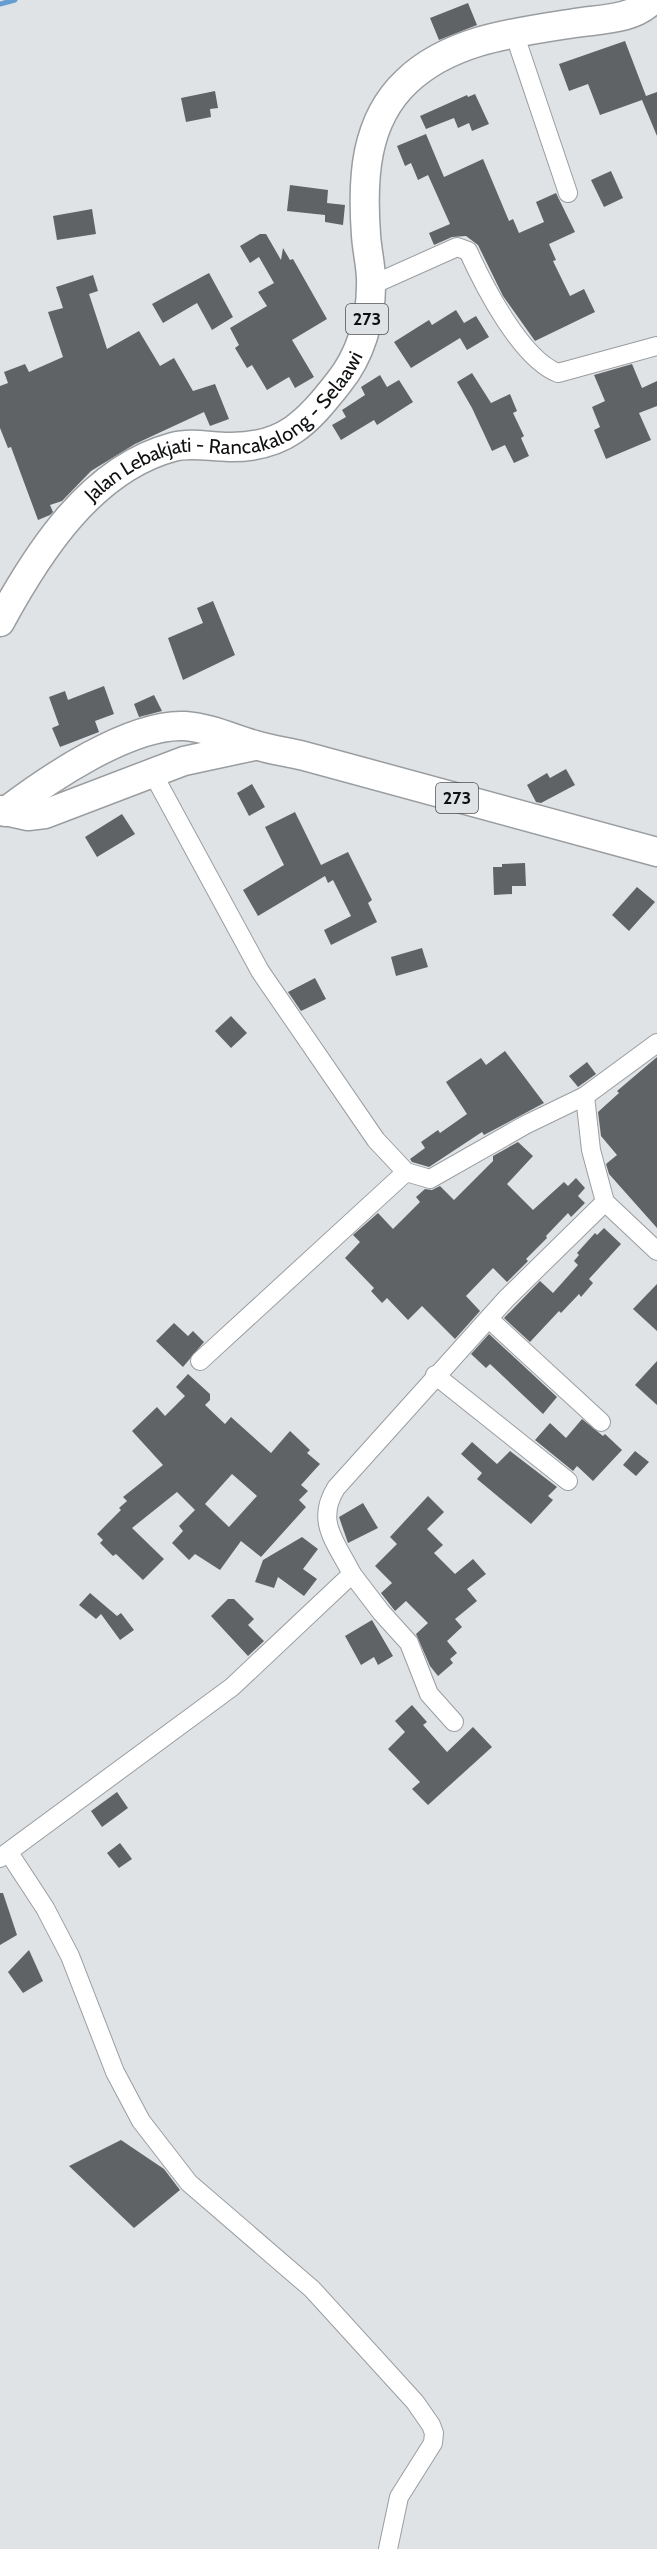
<svg xmlns="http://www.w3.org/2000/svg" width="657" height="2549" font-family="Cabin,sans-serif">
<rect width="100%" height="100%" fill="#dfe3e6"/>
<g fill="none" stroke-linecap="round" stroke-linejoin="round">
<path stroke="#659dd0" stroke-width="5" d="M0,4L15,0"/>
</g>
<g fill="#606366" fill-rule="evenodd">
<path d="M468,3L477,25L439,40L430,18Z"/>
<path d="M625,41L646,96L657,92V136L642,100L600,115L588,84L569,91L559,64Z"/>
<path d="M215,91L218,108L210,109L211,117L186,122L181,98Z"/>
<path d="M475,94L489,124L472,131L469,123L458,128L454,118L426,129L420,116L467,95L468,97Z"/>
<path d="M426,134L444,177L483,159L509,221L513,219L519,233L544,222L536,202L556,193L575,232L549,244L556,260L553,261L570,296L584,289L595,312L535,341L503,296L478,245L466,236L452,237L434,245L429,233L450,224L428,175L418,180L411,163L405,166L397,146Z"/>
<path d="M611,171L623,198L604,207L591,180Z"/>
<path d="M290,185L328,190L327,203L345,205L343,225L325,222V215L287,211Z"/>
<path d="M92,209L96,234L57,240L53,216Z"/>
<path d="M260,234H266L281,260L283,248L290,260L293,259L327,319L292,340L314,377L295,388L289,377L267,390L252,365L247,368L235,348L239,345L230,328L267,306L258,292L274,283L259,257L250,263L240,246Z"/>
<path d="M209,273L233,317L212,330L197,303L163,323L152,304Z"/>
<path d="M93,275L98,291L89,294L107,349L139,331L160,366L174,358L193,391L215,384L229,419L210,426L204,412L135,444L91,471L62,501L50,505L53,512L50,515L38,520L11,447L8,448L0,428V386L8,383L4,372L25,364L29,372L63,357L48,312L63,308L56,287Z"/>
<path d="M456,310L464,323L476,316L489,337L467,350L460,338L411,368L394,342L429,320L432,325Z"/>
<path d="M632,364L642,388L657,381V406L639,413L651,440L606,459L594,430L600,427L592,407L605,401L594,375Z"/>
<path d="M472,373L491,403L510,394L517,411L513,413L524,436L521,438L529,456L514,463L505,445L492,451L472,408L457,382Z"/>
<path d="M380,375L387,387L399,380L413,402L377,425L374,420L341,440L332,425L346,417L342,410L365,395L361,387Z"/>
<path d="M213,601L235,655L183,680L168,638L203,623L197,608Z"/>
<path d="M104,686L114,714L95,721L99,732L60,747L52,728L59,725L49,697L65,691L68,700Z"/>
<path d="M154,695L162,711L139,717L134,704Z"/>
<path d="M566,769L575,785L541,803L536,802L527,785L547,773L550,778Z"/>
<path d="M252,784L265,807L249,816L237,793Z"/>
<path d="M295,812L321,865L348,852L372,900L368,903L377,922L331,945L324,930L351,916L333,880L328,883L325,876L258,916L243,890L284,865L265,827Z"/>
<path d="M122,814L135,834L97,857L85,837Z"/>
<path d="M525,863L526,886H512V894L494,895L493,867H502V864Z"/>
<path d="M637,887L655,902L629,931L612,915Z"/>
<path d="M422,948L428,967L396,976L391,957Z"/>
<path d="M315,978L326,999L301,1011L288,992Z"/>
<path d="M231,1016L247,1033L231,1048L215,1031Z"/>
<path d="M505,1051L544,1103L484,1135L482,1132L429,1167L412,1162L410,1159L425,1148L421,1142L438,1130L440,1133L467,1114L446,1082L481,1058L486,1065Z"/>
<path d="M657,1057V1228L609,1174L606,1164L617,1155L601,1136L598,1112L619,1093L617,1091Z"/>
<path d="M587,1062L596,1074L578,1087L569,1076Z"/>
<path d="M518,1142L533,1156L507,1184L533,1210L564,1182L568,1186L576,1178L585,1188L578,1196L585,1203L571,1217L568,1213L546,1236L547,1238L526,1259L528,1261L507,1282L493,1268L466,1296L480,1311L455,1339L422,1306L408,1320L387,1298L382,1303L371,1291L374,1288L345,1258L360,1242L353,1235L378,1213L393,1229L420,1202L416,1197L425,1189L432,1190L440,1186L454,1200L493,1161V1156Z"/>
<path d="M604,1228L621,1244L589,1279L593,1283L581,1297L579,1294L561,1313L559,1311L530,1342L504,1318L540,1281L553,1293L578,1265L574,1261L579,1255L577,1253L595,1233L597,1235Z"/>
<path d="M657,1284V1331L633,1309Z"/>
<path d="M174,1323L188,1336L193,1331L204,1342L183,1367L156,1341Z"/>
<path d="M489,1334L557,1397L543,1414L490,1364L486,1368L471,1354Z"/>
<path d="M657,1361V1405L635,1385Z"/>
<path d="M188,1374L210,1394V1400L205,1405L225,1424L231,1417L271,1453L290,1431L310,1450L307,1453L320,1464L301,1485L308,1491L299,1500L306,1507L261,1557L241,1541L220,1570L195,1554L189,1560L172,1543L183,1531L179,1526L195,1510L177,1492L132,1528L164,1559L143,1580L116,1554L113,1556L100,1543L103,1540L97,1534L121,1510L119,1508L127,1501L123,1497L163,1465L132,1431L157,1407L165,1416L185,1396L176,1387ZM232,1474L257,1496L229,1527L205,1504Z"/>
<path d="M582,1419L603,1436L605,1434L622,1450L593,1481L577,1466L573,1471L535,1440L550,1423L566,1438Z"/>
<path d="M472,1442L497,1464L510,1451L557,1487L548,1496L553,1500L531,1524L477,1479L482,1473L461,1454Z"/>
<path d="M635,1451L649,1462L636,1476L623,1465Z"/>
<path d="M428,1496L444,1512L427,1529L443,1545L434,1553L455,1574L473,1559L486,1574L467,1589L477,1601L455,1619L462,1627L447,1641L457,1653L450,1659L453,1663L438,1676L430,1666L416,1634L428,1623L406,1601L395,1611L381,1593L392,1583L375,1566L397,1544L390,1537Z"/>
<path d="M363,1503L378,1528L348,1543L339,1517Z"/>
<path d="M302,1537L318,1549L303,1569L317,1579L304,1596L278,1577L274,1588L255,1582L263,1560Z"/>
<path d="M90,1593L117,1616L121,1613L134,1630L120,1640L101,1614L96,1619L79,1605Z"/>
<path d="M228,1599H234L254,1619L248,1625L264,1641L248,1656L211,1616Z"/>
<path d="M372,1620L393,1656L378,1665L374,1657L361,1665L345,1636Z"/>
<path d="M412,1705L427,1722L423,1725L447,1752L473,1727L492,1747L428,1805L412,1789L420,1782L388,1749L405,1732L395,1721Z"/>
<path d="M117,1792L128,1808L102,1827L91,1811Z"/>
<path d="M120,1843L132,1859L119,1868L107,1853Z"/>
<path d="M0,1893H3L17,1935L0,1945Z"/>
<path d="M29,1950L43,1981L23,1993L8,1972Z"/>
<path d="M121,2140L164,2169L180,2190L134,2228L69,2166Z"/>
</g>
<g fill="none" stroke-linecap="round" stroke-linejoin="round">
<defs>
<g id="street">
<path d="M514,33L568,193"/>
<path d="M372,285L457,247L468,251C484,286 521,359 558,373L657,346"/>
<path d="M152,772L260,971L376,1140L406,1172L430,1179L525,1125L585,1096"/>
<path d="M605,1202L657,1251"/>
<path d="M489,1319L601,1422"/>
<path d="M200,1361L406,1172"/>
<path d="M435,1375L568,1481"/>
<path d="M352,1574L381,1612L409,1643L429,1694L454,1722"/>
<path d="M9,1853L45,1908L70,1956L115,2072L141,2121L189,2183L312,2289L415,2402L431,2425L434,2433L433,2443L399,2497L388,2549"/>
<path d="M0,1858L232,1687L352,1574C336,1542 315,1522 336,1488L506,1299L605,1202L591,1150L585,1096L657,1043"/>
</g>
<g id="primary">
<path id="s1" d="M0,622C38,552 91,469 173,447C191,442 211,447 229,447C284,448 307,423 339,382C360,356 371,320 371,286C372,269 367,252 366,235C362,180 364,121 407,81C451,39 518,32 575,23C601,19 633,20 652,0"/>
<path d="M0,810L28,816L45,814L184,761L254,746"/>
<path d="M5,812C47,780 130,723 185,726C210,728 231,738 255,745C271,750 288,752 304,756L657,852"/>
</g>
</defs>
<use href="#street" stroke="#9a9da0" stroke-width="20"/>
<use href="#primary" stroke="#9a9da0" stroke-width="31"/>
<use href="#street" stroke="#fff" stroke-width="18"/>
<use href="#primary" stroke="#fff" stroke-width="28"/>
</g>
<g text-anchor="middle" stroke-width="5" stroke-linejoin="round" paint-order="stroke">
<g fill="#dfe3e6" stroke="#4d4f51" stroke-width="1.5">
<rect x="346" y="304" width="42" height="30" rx="4.5"/>
<rect x="436" y="783" width="42" height="30" rx="4.5"/>
</g>
<g font-size="18" font-weight="bold" fill="#0e1011">
<text x="367" y="325">273</text>
<text x="457" y="804">273</text>
</g>
<g font-size="20" fill="#0e1011" stroke="#dfe3e6">
<text dy="7" stroke="none"><textPath href="#s1" startOffset="315">Jalan Lebakjati - Rancakalong - Selaawi</textPath></text>
</g>
</g>
</svg>
